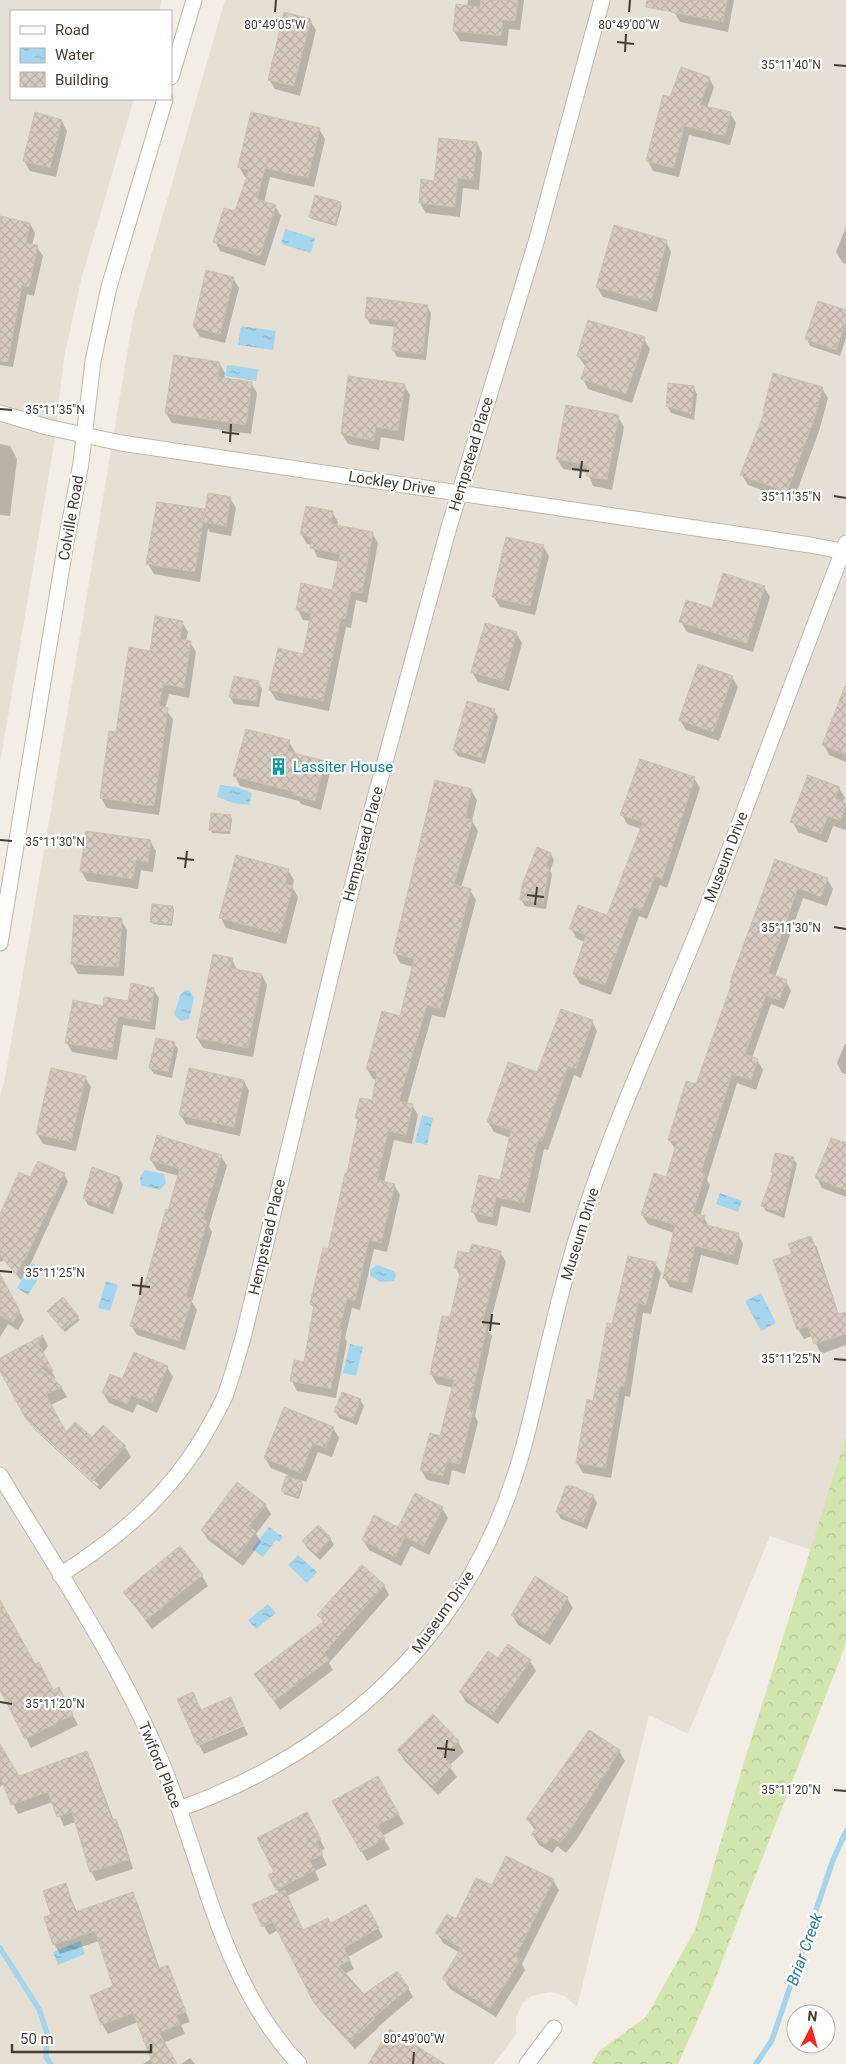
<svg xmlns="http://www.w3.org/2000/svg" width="846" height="2064" font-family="Roboto,sans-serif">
<defs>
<pattern id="forest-crowns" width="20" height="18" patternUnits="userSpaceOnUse" patternTransform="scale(1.25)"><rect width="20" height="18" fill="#d2e6b0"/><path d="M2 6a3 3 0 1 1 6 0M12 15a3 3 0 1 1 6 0" fill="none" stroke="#b6c698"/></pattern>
<pattern id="water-ripples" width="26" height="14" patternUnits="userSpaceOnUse" patternTransform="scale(1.25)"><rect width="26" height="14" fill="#a3d6ee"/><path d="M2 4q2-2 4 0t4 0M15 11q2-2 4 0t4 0" fill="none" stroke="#87afc2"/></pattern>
<pattern id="building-cross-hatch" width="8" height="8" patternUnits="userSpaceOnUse" patternTransform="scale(1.25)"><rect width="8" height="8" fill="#d7cbbf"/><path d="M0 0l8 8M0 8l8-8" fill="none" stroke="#baafa5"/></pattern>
</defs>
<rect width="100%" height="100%" fill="#f2eee6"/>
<g fill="#e6dfd4">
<path d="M0,0H162L159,11H11V99H134L81,280L64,358L54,444L0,763Z"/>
<path d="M225,0H846V1562L770,1536L688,1734L649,1715L577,2007L565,1996L550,1992L531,1996L523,2003L516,2017V2034L494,2064H0V1096L4,1083L52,804L133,318Z"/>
</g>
<path fill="url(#forest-crowns)" d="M846,1436V1644L710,1992L678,2064H592L598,2052L646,2017L695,1930L744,1762Z"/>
<g fill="url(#water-ripples)">
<path d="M285,229L315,238L311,253L281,244Z"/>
<path d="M241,326L276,331L273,350L238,345Z"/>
<path d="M227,365L258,369L256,381L225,376Z"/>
<path d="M220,785L237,787L252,793L249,805L233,803L217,797Z"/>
<path d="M186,990L190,991L194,998L189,1019L181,1021L174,1015L180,995Z"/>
<path d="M422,1115L433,1118L427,1145L415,1142Z"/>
<path d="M145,1170L164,1174L166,1183L160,1190L141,1186L140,1177Z"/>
<path d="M720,1193L742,1201L738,1212L716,1204Z"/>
<path d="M32,1263L43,1270L28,1295L17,1288Z"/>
<path d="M377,1265L394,1271L396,1275L394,1281L380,1282L370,1275V1270Z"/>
<path d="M106,1281L118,1285L110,1311L98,1308Z"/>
<path d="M761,1293L776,1323L761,1331L745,1301Z"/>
<path d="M350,1344L363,1347L356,1376L343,1373Z"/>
<path d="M269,1527L283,1537L279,1542L276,1540L263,1557L252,1549Z"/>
<path d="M298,1555L317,1572L307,1583L288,1565Z"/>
<path d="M268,1604L276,1613L256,1629L248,1620Z"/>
<path d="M80,1941L85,1954L58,1965L53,1952Z"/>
</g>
<g fill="#0003">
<path d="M468,0H524L520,30L509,29L507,46L460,41L454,31L467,7Z"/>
<path d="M677,0H734L728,32L680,22L674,12Z"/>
<path d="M310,20L316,30L300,96L275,89L269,79Z"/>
<path d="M709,78L714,87L707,108L730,113L736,123L730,145L689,135L679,177L653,171L648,161L671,99Z"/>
<path d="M62,121L67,131L56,177L30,171L24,161Z"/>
<path d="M319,129L325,139L314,187L270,177L264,203L275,206L281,216L265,266L220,251L215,241L236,213L247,178L245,177L239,167Z"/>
<path d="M477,143L482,153L479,190L463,188L460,217L426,213L420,203L435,182Z"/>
<path d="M340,203L342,206L336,226L312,219L310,216Z"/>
<path d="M0,218L30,224L35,233L32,246L37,247L43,256L34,296L27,294L13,367L0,365Z"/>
<path d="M846,227V264L842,262L836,252Z"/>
<path d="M666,241L671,252L657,312L603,297L597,287Z"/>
<path d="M233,278L239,288L225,343L200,337L194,327Z"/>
<path d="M427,306L431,313L426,360L397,357L393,350L395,327L370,324L366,317Z"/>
<path d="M846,311V338L840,356L810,346L807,339Z"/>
<path d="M644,339L650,349L632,403L588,389L583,379L586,367L578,356Z"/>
<path d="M219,363L225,373L224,380L251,383L257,393L251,434L172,423L166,413Z"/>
<path d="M404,385L410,395L404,441L381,437L379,450L348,444L342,434Z"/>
<path d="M693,387L697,394L694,420L671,413L667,406Z"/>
<path d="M822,388L828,398L819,431L793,502L748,485L742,475L766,413L764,411Z"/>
<path d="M618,417L624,427L612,490L593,486L588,473L563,469L557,459Z"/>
<path d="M0,444L10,446L17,459L10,516L0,515Z"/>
<path d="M230,498L236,508L231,536L210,532L208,528L200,582L154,574L148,564L204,511L206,514Z"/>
<path d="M332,512L338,522L337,527L372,533L378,543L367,603L356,600L351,628L346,627L329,711L276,700L270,690L304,655L311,621L303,620L298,610L333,591L339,562L317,557L312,545L307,544L301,534Z"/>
<path d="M543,546L549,556L535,615L500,607L494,597Z"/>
<path d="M764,587L770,597L753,652L687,632L681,622Z"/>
<path d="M182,622L188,632L186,641L190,642L196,652L189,698L169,694L165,709L173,719L159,815L107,808L101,798L117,733L151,652Z"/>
<path d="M516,633L522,643L509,691L478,682L472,672Z"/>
<path d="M732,677L738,687L719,741L686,730L680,720Z"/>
<path d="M258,682L262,689L259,707L234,704L230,697Z"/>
<path d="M846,686V762L829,755L824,745Z"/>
<path d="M494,710L498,717L485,764L458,756L454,750Z"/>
<path d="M289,742L295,752L294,755L324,762L330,772L321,810L301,804L299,801L240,786L235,776Z"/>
<path d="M694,778L700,788L667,888L660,885L647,919L639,916L611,995L580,984L574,974L585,942L577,939L571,929L608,917L641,829L627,824L622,814Z"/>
<path d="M839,788L845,798L843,803L846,804V830L833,826L827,843L798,832L792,821Z"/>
<path d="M471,790L477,800L472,821L478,831L461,888L470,890L476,900L445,1018L432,1015L407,1104L412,1105L418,1115L412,1144L394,1140L384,1183L394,1185L400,1195L387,1252L374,1249L360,1310L352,1308L345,1338L347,1342L336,1398L297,1391L292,1381L304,1363L315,1310L311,1304L329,1250L359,1122L357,1118L373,1102L377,1080L373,1079L367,1069L401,1018L413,967L400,963L395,953Z"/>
<path d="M230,816L232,819L230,834L212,833L211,830Z"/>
<path d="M150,841L156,851L153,872L141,870L138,889L87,881L81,871Z"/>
<path d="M551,854L554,860L550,871L552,874L546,909L525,906L521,899Z"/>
<path d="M776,860L827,879L833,889L827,906L803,898L775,977L786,981L791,991L784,1009L771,1004L752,1058L757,1060L763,1070L756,1090L737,1083L707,1180L710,1185L700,1216L704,1217L709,1227L738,1234L743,1244L738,1265L701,1255L692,1293L670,1287L664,1277L674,1233L648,1224L642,1215L667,1178L676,1150L669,1140L696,1086L733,985L731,982Z"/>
<path d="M288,870L294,880L292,887L298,897L286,944L226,928L221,918Z"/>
<path d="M173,907L174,910L172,926L153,924L152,921Z"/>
<path d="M121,920L127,930L124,976L78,974L72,964Z"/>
<path d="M232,959L237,970L262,975L267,985L253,1057L203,1048L197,1038Z"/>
<path d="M153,989L159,998L155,1030L123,1025L117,1060L72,1052L67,1043L104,1007L129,1003Z"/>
<path d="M592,1021L597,1031L581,1078L574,1075L548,1150L544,1149L530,1213L501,1206L497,1226L478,1222L473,1212L501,1181L511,1138L494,1132L488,1122Z"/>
<path d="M174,1043L178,1049L172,1078L154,1074L150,1068Z"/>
<path d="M845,1044H846V1074L842,1073L837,1063Z"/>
<path d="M85,1077L91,1087L76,1151L43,1144L37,1134Z"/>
<path d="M244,1081L249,1091L240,1136L186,1124L180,1114Z"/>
<path d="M846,1145V1197L822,1188L817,1178Z"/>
<path d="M221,1156L227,1166L209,1226L212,1232L192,1302L197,1310L185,1350L137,1335L131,1325L146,1286L179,1176L157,1170L151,1160Z"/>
<path d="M793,1158L797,1164L784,1218L766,1211L763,1206L774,1175L772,1172Z"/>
<path d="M64,1174L68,1182L31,1263L21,1280L4,1260L0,1262V1217L31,1179Z"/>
<path d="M119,1178L123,1185L113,1214L88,1205L84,1198Z"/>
<path d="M811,1238L817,1248L839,1315L846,1313V1345L821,1354L812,1336L804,1339L798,1329L793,1255Z"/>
<path d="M500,1252L506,1262L488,1331L492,1336L475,1416L478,1422L465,1474L452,1470L449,1485L427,1480L421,1470L441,1437L454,1388L437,1384L431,1374L451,1319L461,1278L456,1268Z"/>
<path d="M655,1263L661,1273L651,1314L643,1313L630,1397L625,1396L611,1478L583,1473L577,1463L594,1402L613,1326Z"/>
<path d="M0,1276L24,1320L18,1330L8,1324L0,1337Z"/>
<path d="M50,1314L78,1318L80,1320L65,1332Z"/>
<path d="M43,1336L48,1346L42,1354L56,1379L50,1376L61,1387L67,1397L51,1405L66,1434L125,1447L131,1457L100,1490L34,1429L32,1426L97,1486L99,1485L27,1419L0,1368V1359Z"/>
<path d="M167,1367L173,1377L157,1413L137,1404L133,1413L109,1403L103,1393L123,1381Z"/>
<path d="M360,1400L364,1406L357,1425L339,1418L336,1412Z"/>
<path d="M333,1428L339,1438L332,1457L318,1452L306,1482L301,1480L303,1485L299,1499L284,1494L283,1491L288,1475L271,1468L265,1458Z"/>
<path d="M593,1496L597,1503L587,1529L561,1519L557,1512Z"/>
<path d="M265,1504L271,1514L256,1534L261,1542L243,1566L208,1540L202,1530Z"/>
<path d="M442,1508L448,1518L429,1555L411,1546L401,1566L369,1550L363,1540L398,1529Z"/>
<path d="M330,1538L334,1545L320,1560L307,1548L304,1542Z"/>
<path d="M202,1576L208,1586L152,1629L124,1592Z"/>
<path d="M384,1585L389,1595L329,1663L333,1670L280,1710L255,1674L324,1623L319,1615Z"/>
<path d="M567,1598L573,1608L550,1645L518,1625L512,1615Z"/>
<path d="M0,1602L35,1666L53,1692L63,1697L78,1725L31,1748L0,1687Z"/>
<path d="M498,1660L530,1661L536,1671L498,1724L466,1702L460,1692Z"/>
<path d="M433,1716L458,1742L464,1752L449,1766L457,1777L438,1795L404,1760L398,1750Z"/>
<path d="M244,1726L248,1735L204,1754L199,1745Z"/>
<path d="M0,1747L18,1778L86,1753L92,1762L114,1821H115L121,1830L133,1869L96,1881L91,1871L76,1822L64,1826L53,1802L18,1814L4,1784L0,1787Z"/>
<path d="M619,1751L625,1761L577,1839L566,1853L557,1846L552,1853L539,1845L533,1835L536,1831L527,1819Z"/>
<path d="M378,1778L404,1824L382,1836L390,1849L367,1861L334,1802Z"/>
<path d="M312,1824L325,1849L320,1851L327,1865L315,1871L319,1880L287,1896L303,1931L331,1925L365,1905L383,1937L348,1957L354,1969L345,1974L364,1996L408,1988L413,1997L378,2027V2028L355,2049L320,2011L278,1930L269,1935L264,1926L279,1893L270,1875L276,1872Z"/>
<path d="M553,1880L559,1890L522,1964L525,1970L496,2017L450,1989L444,1979L460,1953L443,1943L437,1933L456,1921L492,1887Z"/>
<path d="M65,1885L77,1912L132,1894L138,1904L160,1970L167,1967L190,2022L181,2025L185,2034L163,2043L176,2064H143L152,2058L138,2022L108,2034L102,2024L115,1987L99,1941L60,1954L54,1944L52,1915Z"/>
<path d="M190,2058L195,2064H181Z"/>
</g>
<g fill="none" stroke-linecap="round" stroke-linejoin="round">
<g stroke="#a3d6ee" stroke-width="5.5">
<path d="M0,1948L39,2009L47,2033L46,2057L51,2064"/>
<path d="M756,2064L772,2040L833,1860L846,1831"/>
</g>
</g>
<g fill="url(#building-cross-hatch)" stroke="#cebfaf">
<path d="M481,0H518L515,21L503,20L501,36L453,31L456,4L480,7Z"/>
<path d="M647,0H727L723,22L646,7Z"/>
<path d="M284,12L311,19L294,86L268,80Z"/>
<path d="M681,67L710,77L700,105L731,112L725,136L684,126L674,168L646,161L663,95L670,97Z"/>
<path d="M35,112L62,120L50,168L23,161Z"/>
<path d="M251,112L320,128L308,178L265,168L257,199L276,205L260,256L213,242L224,208L235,211L249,170L238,167Z"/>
<path d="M439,138L477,142L473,180L458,178L455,207L419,203L421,179L434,181Z"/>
<path d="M315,195L341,202L335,224L309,217Z"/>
<path d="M0,216L30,223L26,243L38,245L29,287L22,285L8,362L0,361Z"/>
<path d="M614,225L667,240L651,302L596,287Z"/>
<path d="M206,270L234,277L220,334L193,327Z"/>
<path d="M367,297L428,305L423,354L392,350L395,321L365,318Z"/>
<path d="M818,301L846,310V322L836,350L805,339Z"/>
<path d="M588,320L645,337L626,394L581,379L587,361L577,356Z"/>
<path d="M174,355L220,362L218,377L252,382L246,425L165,413Z"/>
<path d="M773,373L823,387L814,420L787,492L740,475L765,411H763Z"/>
<path d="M348,376L405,384L398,431L376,427L374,441L341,434Z"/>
<path d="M668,383L694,386L691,414L666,406Z"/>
<path d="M566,405L619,415L607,480L586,476L588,465L556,459Z"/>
<path d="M208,493L231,497L226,526L203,522Z"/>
<path d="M157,502L205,509L195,572L146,564Z"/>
<path d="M306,506L333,511L331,524L373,532L362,593L351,591L345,619L341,618L323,701L269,690L278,648L303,654L311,613L296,610L301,583L332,590L340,554L310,548L312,538L300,534Z"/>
<path d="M506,537L544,545L530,606L492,597Z"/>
<path d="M723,573L765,586L747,643L679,622L686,600L712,608Z"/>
<path d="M155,616L183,621L180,639L191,641L184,688L163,684L159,706L168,708L154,806L100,798L109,731L116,732L129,647L150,651Z"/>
<path d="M485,623L517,632L503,681L471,672Z"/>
<path d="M698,664L733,676L713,732L679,720Z"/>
<path d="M234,676L259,681L256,701L229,697Z"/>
<path d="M845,686H846V755L822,745Z"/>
<path d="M467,701L495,709L481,758L453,750Z"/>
<path d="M246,729L290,740L287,751L325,761L315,801L294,795V792L233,776Z"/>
<path d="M640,759L695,777L662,879L655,876L642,910L633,907L605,985L573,974L586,935L569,929L578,905L607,915L643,822L620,815Z"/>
<path d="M808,775L840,787L835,798L846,803L840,821L828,816L821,834L790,822Z"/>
<path d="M435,780L472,789L465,818L473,820L454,884L471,889L440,1009L427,1005L399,1101L413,1104L406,1135L388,1131L377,1180L395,1184L381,1243L369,1240L355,1300L347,1299L339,1330H342L331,1389L290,1381L294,1360L304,1362L314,1305L310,1304L323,1248L328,1249L345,1173H347L358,1119L355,1118L360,1098L372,1100L377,1072L366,1069L382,1011L400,1016L414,959L393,953Z"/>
<path d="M211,813L231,815L229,832L209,830Z"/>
<path d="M86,831L151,840L148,862L136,860L133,879L80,871Z"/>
<path d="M537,847L551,853L546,866L549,867L543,903L520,900L522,885Z"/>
<path d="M236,855L289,869L285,884L293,886L280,934L219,918Z"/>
<path d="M775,859L828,878L821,897L798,888L768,973L787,980L779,1000L766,995L745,1054L758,1059L751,1080L732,1074L701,1172L705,1174L693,1213L705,1216L702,1224L739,1233L733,1255L695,1246L687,1283L663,1278L675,1225L641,1215L654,1173L666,1177L677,1142L668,1140L686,1081L696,1084L732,983L730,982Z"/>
<path d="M152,904L173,906L171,924L150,922Z"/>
<path d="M74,915L122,918L119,967L71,964Z"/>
<path d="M213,954L233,958L230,968L262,974L248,1048L196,1038Z"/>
<path d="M131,983L154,988L150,1022L118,1016L112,1051L65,1043L73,1000L103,1006L104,997L128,1001Z"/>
<path d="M561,1009L593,1020L576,1069L568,1066L542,1141L538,1140L524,1203L496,1197L492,1217L471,1212L479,1175L500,1180L511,1130L487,1122L508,1062L537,1072Z"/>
<path d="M156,1038L175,1042L168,1072L149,1068Z"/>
<path d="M51,1068L86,1076L71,1142L36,1134Z"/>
<path d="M189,1068L244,1080L234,1127L179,1115Z"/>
<path d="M157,1135L222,1155L203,1219L207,1221L186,1297L192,1299L179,1341L130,1326L143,1284H145L166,1209L168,1210L180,1169L150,1160Z"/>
<path d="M831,1138L846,1143V1190L815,1178Z"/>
<path d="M775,1153L794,1157L782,1213L761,1206L773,1173L771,1172Z"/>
<path d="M38,1161L65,1173L27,1255L16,1274L0,1255V1214L19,1172L30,1177Z"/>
<path d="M92,1167L120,1177L109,1208L83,1198Z"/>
<path d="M811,1236L838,1314L846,1312V1334L814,1344L808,1326L797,1330L773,1260L792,1254L788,1244Z"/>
<path d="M472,1244L501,1251L482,1324L487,1325L469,1410L473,1411L460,1464L447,1461L443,1476L420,1470L430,1433L440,1436L454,1380L430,1374L442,1316L450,1317L461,1270L454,1268L458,1251L469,1253Z"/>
<path d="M628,1256L656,1262L646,1305L638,1303L624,1387L620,1386L605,1468L576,1463L587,1399L593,1401L607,1323L612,1324Z"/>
<path d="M0,1274L20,1311L13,1323L0,1315Z"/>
<path d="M63,1297L79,1317L63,1330L47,1311Z"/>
<path d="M43,1335L38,1343L53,1371L38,1364L62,1387L46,1395L66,1432L75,1422L92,1437L103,1425L126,1446L93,1481L26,1419L0,1371V1358Z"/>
<path d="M134,1352L168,1366L152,1403L131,1395L127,1404L102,1393L110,1374L122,1379Z"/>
<path d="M342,1392L361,1399L353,1419L334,1412Z"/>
<path d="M284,1407L334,1427L326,1448L313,1443L301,1473L264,1458Z"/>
<path d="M286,1476L302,1481L298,1497L281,1491Z"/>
<path d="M237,1482L266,1504L249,1526L256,1531L237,1557L201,1530Z"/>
<path d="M566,1486H572L594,1495L583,1523L556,1512Z"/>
<path d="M415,1493L443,1507L424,1546L405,1537L395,1557L362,1540L374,1515L398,1527Z"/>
<path d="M318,1525L331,1538L316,1554L302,1541Z"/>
<path d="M180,1546L203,1575L146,1620L123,1592Z"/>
<path d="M362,1565L385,1585L324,1653L329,1660L274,1701L254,1674L324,1621L317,1615Z"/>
<path d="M535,1576L568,1597L544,1636L511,1615Z"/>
<path d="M0,1600L35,1664L39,1662L53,1690L59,1687L73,1715L25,1739L0,1690Z"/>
<path d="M508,1644L531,1660L492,1715L459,1692L488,1651L498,1658Z"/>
<path d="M193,1692L201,1710L231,1697L243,1725L197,1745L177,1699Z"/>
<path d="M433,1714L459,1741L443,1757L452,1766L432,1786L397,1750Z"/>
<path d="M589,1730L620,1750L571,1829L560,1843L551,1837L546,1844L531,1835L537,1827L526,1819Z"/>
<path d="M0,1744L19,1776L87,1751L112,1820L116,1819L129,1860L90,1872L72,1812L57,1817L48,1792L11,1805L0,1776Z"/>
<path d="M378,1776L399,1814L378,1825L385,1839L361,1852L332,1801Z"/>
<path d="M307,1812L321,1839L316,1841L323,1854L310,1861L315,1870L276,1890L268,1875L274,1872L257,1838Z"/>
<path d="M506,1856L554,1879L516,1956L521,1959L490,2008L442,1979L461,1948L435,1933L447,1914L456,1919L476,1878L492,1885Z"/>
<path d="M66,1883L75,1912L133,1892L158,1969L168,1965L186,2012L176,2015L180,2024L159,2033L177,2064H153L133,2013L101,2025L90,1996L113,1986L95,1931L53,1945L44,1917L51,1915L43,1891Z"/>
<path d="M285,1890L303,1930L328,1918L331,1923L366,1904L379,1928L344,1948L350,1960L339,1966L364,1994L397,1971L409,1988L373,2018L375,2019L349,2042L314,2003L273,1922L262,1927L252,1904Z"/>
<path d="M390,2029L445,2064H368Z"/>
</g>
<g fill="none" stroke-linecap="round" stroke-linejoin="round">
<defs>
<g id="minor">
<path d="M171,77L194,0"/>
<path d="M0,413L47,427L121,443L810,545L846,552"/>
<path d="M0,943L66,542L81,463L93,361L109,287L165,99"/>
<path d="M0,1475C56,1568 119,1661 161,1761C204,1864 220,1980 299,2064"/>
<path d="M60,1575C123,1535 175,1490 211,1423C216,1414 221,1405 225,1396C232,1377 237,1357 243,1338L363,842L449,527L537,239L602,0"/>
<path d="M179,1809C285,1771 379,1707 445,1615C476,1572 499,1525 515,1475C530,1431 538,1384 550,1338C560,1295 572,1251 586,1209C619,1108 666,1011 705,912C754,789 798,666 846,543"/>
<path d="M527,2064L554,2028"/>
</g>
</defs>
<use href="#minor" stroke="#c1b7ac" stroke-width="17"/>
<use href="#minor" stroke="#fff" stroke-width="15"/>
</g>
<path fill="none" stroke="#453d35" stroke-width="2" d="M275,12L276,0M629,12L630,0M617,42L634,44M625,52L626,34M834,65L846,66M0,409L12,410M222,432L239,434M230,442L231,424M572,469L589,471M580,478L582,461M834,496L846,498M0,840L12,841M177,858L194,860M185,868L187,851M527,895L544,897M535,905L537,887M834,927L846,929M0,1271L12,1272M132,1285L150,1287M140,1295L142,1277M482,1322L500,1324M490,1331L492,1314M834,1359L846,1360M0,1702L12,1704M437,1748L455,1750M445,1758L447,1740M834,1790L846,1791M413,2064L414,2052"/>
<defs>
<symbol id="building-bare" viewBox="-9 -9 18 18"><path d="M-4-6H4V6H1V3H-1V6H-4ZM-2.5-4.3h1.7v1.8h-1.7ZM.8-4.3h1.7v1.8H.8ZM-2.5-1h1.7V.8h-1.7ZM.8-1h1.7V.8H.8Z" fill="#0f9aa8" stroke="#fff" stroke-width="2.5" paint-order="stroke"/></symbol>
</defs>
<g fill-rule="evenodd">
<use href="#building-bare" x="266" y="754" width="25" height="25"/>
</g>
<g text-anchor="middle" stroke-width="4.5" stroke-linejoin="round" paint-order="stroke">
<g font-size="15" fill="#453d35" stroke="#fff">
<text transform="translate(471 454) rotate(-73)" y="5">Hempstead Place</text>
<text transform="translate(392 483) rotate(9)" y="5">Lockley Drive</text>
<text transform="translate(71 518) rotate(-80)" y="5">Colville Road</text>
<text transform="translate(363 844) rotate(-75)" y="5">Hempstead Place</text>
<text transform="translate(726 857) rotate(-69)" y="5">Museum Drive</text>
<text transform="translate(580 1234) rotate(-73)" y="5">Museum Drive</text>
<text transform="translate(267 1237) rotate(-77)" y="5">Hempstead Place</text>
<text transform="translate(443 1612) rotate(-55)" y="5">Museum Drive</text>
<text transform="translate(160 1765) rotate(68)" y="5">Twiford Place</text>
</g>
<g font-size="15" fill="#0d838f" stroke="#fff" text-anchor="start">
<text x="293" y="772">Lassiter House</text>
</g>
<g font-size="16" font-style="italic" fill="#2f799e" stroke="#fff">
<text transform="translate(804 1949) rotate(-70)" y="6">Briar Creek</text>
</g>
</g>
<g font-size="12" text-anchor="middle" fill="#453d35" stroke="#fff" stroke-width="4.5" stroke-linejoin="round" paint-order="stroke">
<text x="275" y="29">80°49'05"W</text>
<text x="629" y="29">80°49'00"W</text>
<text x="791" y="69">35°11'40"N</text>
<text x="55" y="414">35°11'35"N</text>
<text x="791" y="501">35°11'35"N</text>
<text x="55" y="846">35°11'30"N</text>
<text x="791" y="932">35°11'30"N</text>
<text x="55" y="1277">35°11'25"N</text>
<text x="791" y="1363">35°11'25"N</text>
<text x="55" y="1708">35°11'20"N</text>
<text x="791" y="1794">35°11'20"N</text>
<text x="414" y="2043">80°49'00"W</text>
</g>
<rect x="10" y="10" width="162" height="90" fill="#ffffff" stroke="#b5b1ae"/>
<rect x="20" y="26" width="25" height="8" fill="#ffffff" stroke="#b5b1ae"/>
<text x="55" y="35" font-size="15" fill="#453d35">Road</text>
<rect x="20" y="48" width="25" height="15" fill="url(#water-ripples)" stroke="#b5b1ae"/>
<text x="55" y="60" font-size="15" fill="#453d35">Water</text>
<rect x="20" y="72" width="25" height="15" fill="url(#building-cross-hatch)" stroke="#b5b1ae"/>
<text x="55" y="85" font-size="15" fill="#453d35">Building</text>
<g transform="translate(811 2029) rotate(6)"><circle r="24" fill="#ffffff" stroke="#b5b1ae"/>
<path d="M0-4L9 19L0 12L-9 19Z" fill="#f4281c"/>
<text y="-8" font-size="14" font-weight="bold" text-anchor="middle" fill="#453d35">N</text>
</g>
<path d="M12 2044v8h139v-8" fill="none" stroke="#453d35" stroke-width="2.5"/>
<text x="20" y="2044" font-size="15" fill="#453d35" stroke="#ffffff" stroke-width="4" paint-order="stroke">50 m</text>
</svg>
